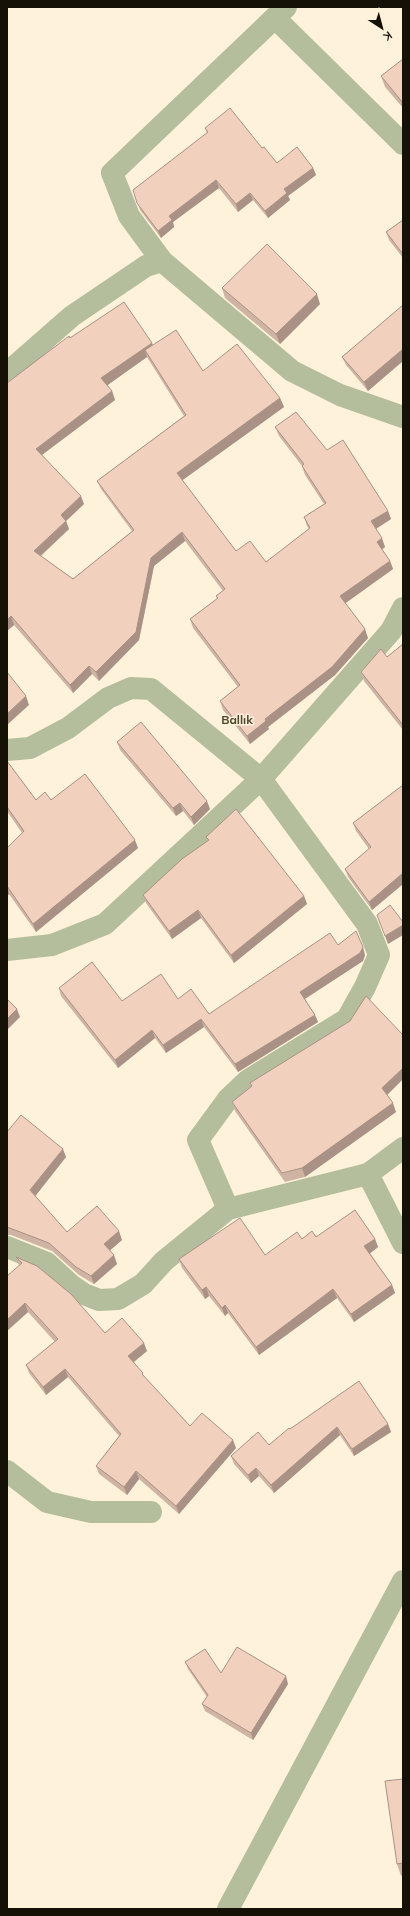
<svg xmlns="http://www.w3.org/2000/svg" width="410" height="1916" font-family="Mulish,sans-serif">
<rect width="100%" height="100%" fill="#fef3da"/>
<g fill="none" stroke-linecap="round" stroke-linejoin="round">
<g stroke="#b5be9c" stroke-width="22">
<path d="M275,18L403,144"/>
<path d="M162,261L129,216L112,173L286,7"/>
<path d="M7,373L72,316L146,266L162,261L292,371L340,395L403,417"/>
<path d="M7,750L30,748L68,728L108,698L131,688L151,689L261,779L367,924L379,955L365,987L347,1019L248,1080L228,1099L198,1140L228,1209"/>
<path d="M7,950L52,945L105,924L261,779L391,631L403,608"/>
<path d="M368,1174L403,1243"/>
<path d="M7,1247L47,1263L71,1285L84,1294L99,1300L118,1299L143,1284L164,1261L228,1209L368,1174L403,1148"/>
<path d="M7,1471L47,1502L91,1512H151"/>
<path d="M228,1909L403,1581"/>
</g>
</g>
<g fill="#cfb4a3" fill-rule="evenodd">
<path d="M403,59V108L385,87L381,76Z"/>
<path d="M205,128L262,148L277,163L313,168L316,175L288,196L290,200L268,218L253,200L238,212L219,188L173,222L174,227L161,238L140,210L133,190L207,133Z"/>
<path d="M403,220V258L389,240L386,232Z"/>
<path d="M222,288L320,304L280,344L225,298Z"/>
<path d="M403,305V361L368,391L346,365L342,357Z"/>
<path d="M70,338L153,345L203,371L280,398L284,407L182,480L236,551L266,562L309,529L307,526L304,517L324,504L305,475L302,466L279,436L275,427L327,450L388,511L391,519L376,529L385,547L382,549L390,561L393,569L345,603L368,638L335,675L268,727L269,729L250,744L223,710L220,701L238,687L193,628L190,619L217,599L216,596L223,591L185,541L154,566L139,640L99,681L92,674L73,693L14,625L7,631V383ZM147,357L184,416L97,481L101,489L132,531L73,579L41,556L69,529L66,521L84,504L42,455L115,400L112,391L107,385Z"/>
<path d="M403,644V730L364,681L361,672L387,657Z"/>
<path d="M117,742L210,809L194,825L183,811L176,816L120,750Z"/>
<path d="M7,761L36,800H51L138,848L36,932L9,894L7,896V848L22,833L7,811Z"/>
<path d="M403,785V884L372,910L348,877L345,869L369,849L356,831L353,823Z"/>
<path d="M206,837L304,896L307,904L234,963L201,918L172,939L146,903L143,895L208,841Z"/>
<path d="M338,945L365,955L363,961L305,999L315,1015L318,1022L238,1072L204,1027L166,1053L155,1038L118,1068L61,996L59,988L122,1001L178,999L209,1014Z"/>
<path d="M403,1035V1079L387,1095L396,1112L305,1177L285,1182L235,1111L232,1102L251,1086L250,1083Z"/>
<path d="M7,1132L66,1157L35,1196L67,1232L122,1240L110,1250L117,1264L94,1284L79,1275L52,1251L11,1235H7Z"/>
<path d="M316,1237L375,1239L378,1247L370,1253L392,1285L395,1293L354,1322L337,1298L259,1355L228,1313L225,1316L209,1296L205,1299L182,1268L179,1259L265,1255L302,1239Z"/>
<path d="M16,1257L105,1333L147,1351L134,1362L144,1377L190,1426L236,1448L179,1514L139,1479L127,1495L99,1474L96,1466L119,1436L68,1377L46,1395L29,1373L26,1365L55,1342L28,1312L7,1331L19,1265Z"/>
<path d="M388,1424L391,1432L354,1456L340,1435L274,1493L259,1476L251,1483L234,1464L231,1456L269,1445L290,1429Z"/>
<path d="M185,1662L221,1673L288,1684L253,1740L205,1711L202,1704L207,1697L188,1669Z"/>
<path d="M403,1779V1875L401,1876L397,1864Z"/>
</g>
<g fill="#a99285">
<path d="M313,168L316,175L288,196L290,200L268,218L265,211L284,189Z"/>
<path d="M216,180L219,188L173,222L174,227L161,238L158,231L169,216Z"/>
<path d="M250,193L253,200L238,212L236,204Z"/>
<path d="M317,294L320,304L280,344L276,334Z"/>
<path d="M152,343L155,352L145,350L147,357L105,387L101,378Z"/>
<path d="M403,349V361L368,391L364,382Z"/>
<path d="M112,391L115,400L39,457L36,449Z"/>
<path d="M280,398L284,407L180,482L177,473Z"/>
<path d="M81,496L84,504L66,521L69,529L37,559L34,551L61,515Z"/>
<path d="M388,511L391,519L374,530L371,521Z"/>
<path d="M182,532L185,541L154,566L139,640L99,681L96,672L151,558Z"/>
<path d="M382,538L385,547L380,551L377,542Z"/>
<path d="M390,561L393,569L343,605L340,596Z"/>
<path d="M11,616L14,625L7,631V620Z"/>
<path d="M365,629L368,638L335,675L268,727L269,729L250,744L247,736Z"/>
<path d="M89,666L92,674L73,693L70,685Z"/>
<path d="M26,696L29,705L7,725V714Z"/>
<path d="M207,801L210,809L194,825L191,817Z"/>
<path d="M180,803L183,811L176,816L173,808Z"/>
<path d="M135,840L138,848L36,932L33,924Z"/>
<path d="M403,873V884L372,910L369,902Z"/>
<path d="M7,887L9,894L7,896Z"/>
<path d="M304,896L307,904L234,963L231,955Z"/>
<path d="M198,910L201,918L172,939L169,931Z"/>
<path d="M403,925V935L388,944L385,936Z"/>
<path d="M363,947L365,955L363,961L303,1000L300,992Z"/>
<path d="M17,1009L20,1017L7,1030V1019Z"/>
<path d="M315,1015L318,1022L238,1072L235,1064Z"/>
<path d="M201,1019L204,1027L166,1053L163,1045Z"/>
<path d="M152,1030L155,1038L118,1068L115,1060Z"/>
<path d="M403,1068V1079L385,1097L382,1088Z"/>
<path d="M393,1103L396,1112L305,1177L302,1168Z"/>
<path d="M63,1149L66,1157L33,1199L30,1190Z"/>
<path d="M119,1231L122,1240L107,1253L104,1244Z"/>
<path d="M375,1239L378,1247L368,1255L364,1246Z"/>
<path d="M114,1255L117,1264L94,1284L91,1276Z"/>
<path d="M392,1285L395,1293L354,1322L351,1314Z"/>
<path d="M206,1287L209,1296L205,1299L202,1290Z"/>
<path d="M333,1289L337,1298L259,1355L256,1347Z"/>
<path d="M25,1303L28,1312L7,1331V1320Z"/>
<path d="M225,1305L228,1313L225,1316L222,1308Z"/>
<path d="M144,1343L147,1351L131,1364L128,1356Z"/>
<path d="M65,1369L68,1377L46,1395L43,1387Z"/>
<path d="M388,1424L391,1432L354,1456L352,1449Z"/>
<path d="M337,1427L340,1435L274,1493L271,1485Z"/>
<path d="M233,1440L236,1448L179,1514L176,1506Z"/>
<path d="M256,1468L259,1476L251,1483L248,1475Z"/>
<path d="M136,1471L139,1479L127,1495L124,1487Z"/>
<path d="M286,1676L288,1684L253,1740L251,1733Z"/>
</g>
<g fill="#f1d1be" stroke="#a99285">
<path d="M403,59V103L381,76Z"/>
<path d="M230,108L262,148L264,147L277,163L297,147L313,168L284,189L287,193L265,211L250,193L236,204L216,180L169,216L172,220L158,231L137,203L133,190L208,132L205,128Z"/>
<path d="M403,220V254L386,232Z"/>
<path d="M267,244L317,294L276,334L222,288Z"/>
<path d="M124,302L152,343L101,378L112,391L36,449L81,496L61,515L66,521L34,551L73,579L134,530L97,481L186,415L145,350L176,330L203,371L237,344L280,398L177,473L236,551L250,541L266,562L310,528L304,517L326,503L302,466L304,464L275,427L296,412L327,450L343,440L388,511L371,521L382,538L377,542L390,561L340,596L365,629L332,667L265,719L266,721L247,736L220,701L240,685L190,619L218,598L216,596L225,589L182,532L151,558L136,632L96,672L89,666L70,685L11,616L7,620V383L69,336L70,338Z"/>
<path d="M403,305V349L364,382L342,357Z"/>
<path d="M403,644V725L361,672L381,649L387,657Z"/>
<path d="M7,672L26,696L7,714Z"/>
<path d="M141,722L207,801L191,817L180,803L173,808L117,742Z"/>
<path d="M7,761L36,800L45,792L51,800L85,774L135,840L33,924L7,886V848L24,831L7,807Z"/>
<path d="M403,785V873L369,902L345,869L371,847L353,823Z"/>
<path d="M236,809L304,896L231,955L198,910L169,931L143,895L182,859L209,840L206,837Z"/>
<path d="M390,905L403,922V925L385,936L377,915Z"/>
<path d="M356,931L363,947L360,953L300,992L315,1015L235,1064L201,1019L163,1045L152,1030L115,1060L59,988L92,962L122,1001L161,974L178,999L191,989L209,1014L330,933L338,945Z"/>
<path d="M366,996L403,1035V1068L382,1088L393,1103L302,1168L282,1173L232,1102L252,1086L250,1083L253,1081L350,1021Z"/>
<path d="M7,999L17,1009L7,1019Z"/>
<path d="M21,1115L63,1149L30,1190L67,1232L97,1206L119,1231L104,1244L114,1255L91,1276L76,1267L49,1243L7,1227V1132Z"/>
<path d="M355,1210L375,1239L364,1246L392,1285L351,1314L333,1289L256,1347L225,1305L222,1308L206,1287L202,1290L179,1259L240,1218L265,1255L297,1232L302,1239L312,1231L316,1237Z"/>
<path d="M16,1257L37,1266L71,1294L105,1333L122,1318L144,1343L128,1356L143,1373L142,1374L190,1426L202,1413L233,1440L176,1506L136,1471L124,1487L96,1466L121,1434L65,1369L43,1387L26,1365L58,1339L25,1303L7,1320V1276L22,1263Z"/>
<path d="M359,1381L388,1424L352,1449L337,1427L271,1485L256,1468L248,1475L231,1456L258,1432L269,1445L289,1428L290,1429Z"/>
<path d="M237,1647L286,1676L251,1733L202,1704L208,1695L185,1662L205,1649L221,1673Z"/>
<path d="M403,1779V1863L397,1864L385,1781Z"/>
</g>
<g text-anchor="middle" stroke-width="3" stroke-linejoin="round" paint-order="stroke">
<g font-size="12" font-weight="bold" fill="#51452b" stroke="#fef3da">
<text x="237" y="724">Ballık</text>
</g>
</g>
<rect width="410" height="1916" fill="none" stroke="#161107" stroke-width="16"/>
<g transform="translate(382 28) rotate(144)" stroke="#fef3da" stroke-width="3" paint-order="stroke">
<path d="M0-3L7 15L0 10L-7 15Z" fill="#161107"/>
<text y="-6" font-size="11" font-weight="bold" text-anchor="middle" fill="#161107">K</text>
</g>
</svg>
